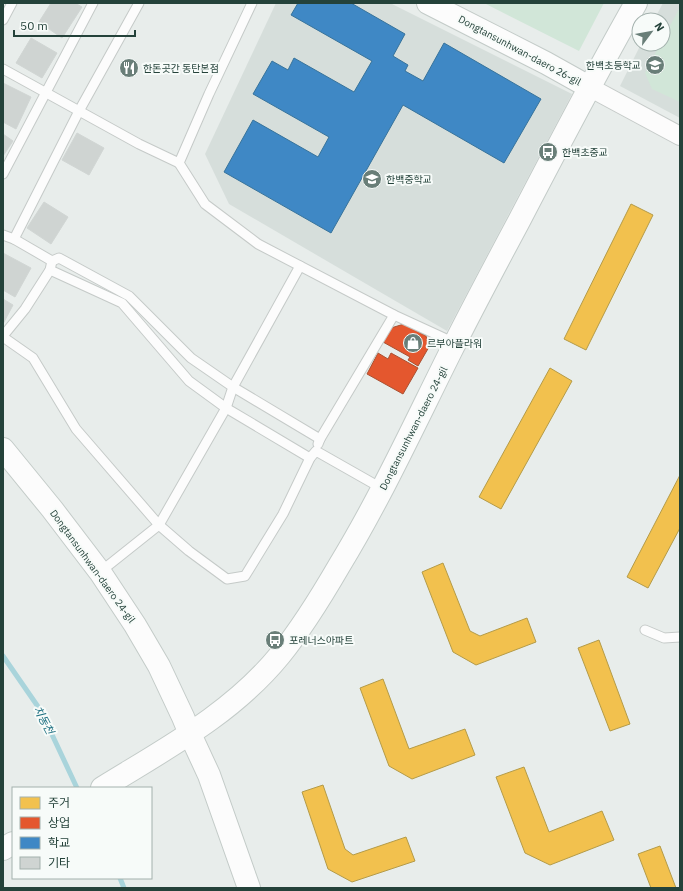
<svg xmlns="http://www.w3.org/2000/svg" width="683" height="891" font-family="'IBM Plex Sans','Noto Sans KR',sans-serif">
<rect width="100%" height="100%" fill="#e8edeb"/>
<g fill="#d6dedb">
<path d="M276,3H390L572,94L447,331L229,204L205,154Z"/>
<path d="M663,3H680V118L620,86L641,44H663V20H654Z"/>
</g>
<g fill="#d1e6d8">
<path d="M484,3H604L579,51Z"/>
<path d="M680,7V102L652,89L645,73L660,44H663V39Z"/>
</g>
<g fill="#f2c14e" stroke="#b49b48">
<path d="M631,204L653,215L586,350L564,339Z"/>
<path d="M550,368L572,381L501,509L479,497Z"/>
<path d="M680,475V528L648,588L627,577Z"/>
<path d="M443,563L470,631L480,636L527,618L536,642L476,665L453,652L422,572Z"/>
<path d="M599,640L630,724L610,731L578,648Z"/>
<path d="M383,679L409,749L465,729L475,755L412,779L389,766L360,688Z"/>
<path d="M524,767L549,832L602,811L614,840L550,865L525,853L496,777Z"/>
<path d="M323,785L345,849L353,855L406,837L415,861L352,882L328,869L302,792Z"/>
<path d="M660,846L676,888H651L638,854Z"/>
</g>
<g fill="#e4572e" stroke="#aa5132">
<path d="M404,324L426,336L429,347L418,366L408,360L410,357L383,342L391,328Z"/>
<path d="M378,353L388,359L391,353L418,368L403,394L367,374Z"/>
</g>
<path fill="#3f88c5" stroke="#37739b" d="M298,3H351L405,34L393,56L408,65L405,71L423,81L444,43L541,99L504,163L403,105L331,233L224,172L253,120L318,157L329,137L253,94L272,61L288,70L294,58L354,92L372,61L291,15Z"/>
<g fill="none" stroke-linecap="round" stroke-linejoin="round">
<g stroke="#a9d4db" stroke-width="5">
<path d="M3,656L41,711L77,788"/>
<path d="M120,878L124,888"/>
</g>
</g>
<g fill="#cfd4d2" stroke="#d1d6d4">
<path d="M51,3H75L82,7L62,38L39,22Z"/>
<path d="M31,38L57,53L42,78L16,63Z"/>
<path d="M3,83L31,97L16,129L3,122Z"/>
<path d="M77,133L104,148L89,175L62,160Z"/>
<path d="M3,134L13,141L3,156Z"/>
<path d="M44,202L68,217L51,244L27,228Z"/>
<path d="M3,253L31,268L15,297L3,290Z"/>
<path d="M3,299L13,305L3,324Z"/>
</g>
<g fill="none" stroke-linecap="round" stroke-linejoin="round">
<defs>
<g id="lane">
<path d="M252,3L209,94L179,163L205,204L258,244L394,315L455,343"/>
<path d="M3,20L12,3"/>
<path d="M3,69L139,144L179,163"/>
<path d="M3,174L93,3"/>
<path d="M3,235L14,239L52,261L50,270L25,309L3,336"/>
<path d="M14,239L79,111L139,3"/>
<path d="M52,261L59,258L129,296L191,358L233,387L320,439"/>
<path d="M50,270L122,303L189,381L226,408L310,458"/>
<path d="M3,337L33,358L76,429L159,525L189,551L227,579L245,576L283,514L310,458L316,451L383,489"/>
<path d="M318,444L320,439L394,315"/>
<path d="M100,572L159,525L226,408L233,387L300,266"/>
<path d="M645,630L664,638L680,637"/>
</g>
<path id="street" d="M589,87L680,136"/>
<g id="secondary">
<path d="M428,3L546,63L589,87"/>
<path d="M3,449L52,509L100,572L135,625L159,666L183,717L190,734L209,775L249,888"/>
<path d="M102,788C165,749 232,714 280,655C302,628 321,597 339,566C381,497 415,423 451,351C473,307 496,264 519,221C557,148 595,75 636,3"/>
<path d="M3,849L13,843"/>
</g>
</defs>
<use href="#lane" stroke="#c5cac8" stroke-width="11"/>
<use href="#street" stroke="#c5cac8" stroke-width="20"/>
<use href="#secondary" stroke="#c3cbc8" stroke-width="24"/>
<use href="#lane" stroke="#fcfcfc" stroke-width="9"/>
<use href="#street" stroke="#fcfcfc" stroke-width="18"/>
<use href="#secondary" stroke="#fcfcfc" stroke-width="22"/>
</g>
<defs>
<symbol id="school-disc" viewBox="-11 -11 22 22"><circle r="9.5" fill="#697e78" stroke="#f7fbf9"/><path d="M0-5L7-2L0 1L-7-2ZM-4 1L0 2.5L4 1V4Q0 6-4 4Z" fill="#fff"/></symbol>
<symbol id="restaurant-disc" viewBox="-11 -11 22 22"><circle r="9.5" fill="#697e78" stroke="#f7fbf9"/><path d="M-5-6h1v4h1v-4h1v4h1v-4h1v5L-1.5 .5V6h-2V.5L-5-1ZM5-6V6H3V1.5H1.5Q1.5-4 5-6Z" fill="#fff"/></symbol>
<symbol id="bus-disc" viewBox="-11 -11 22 22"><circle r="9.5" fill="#697e78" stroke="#f7fbf9"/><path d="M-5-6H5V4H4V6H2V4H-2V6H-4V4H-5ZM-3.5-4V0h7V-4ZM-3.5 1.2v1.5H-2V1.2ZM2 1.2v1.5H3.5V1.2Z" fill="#fff"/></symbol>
<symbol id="shop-disc" viewBox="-11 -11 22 22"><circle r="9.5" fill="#697e78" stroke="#f7fbf9"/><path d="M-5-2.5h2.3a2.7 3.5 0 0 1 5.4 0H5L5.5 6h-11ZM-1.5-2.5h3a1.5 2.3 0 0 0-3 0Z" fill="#fff"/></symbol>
</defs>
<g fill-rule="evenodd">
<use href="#school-disc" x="644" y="54" width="22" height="22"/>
<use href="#restaurant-disc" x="118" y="57" width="22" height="22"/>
<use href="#bus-disc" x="537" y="141" width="22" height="22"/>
<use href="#school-disc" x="361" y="168" width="22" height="22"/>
<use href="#shop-disc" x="402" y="332" width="22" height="22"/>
<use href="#bus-disc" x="264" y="629" width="22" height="22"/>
</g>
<g text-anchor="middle" stroke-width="4" stroke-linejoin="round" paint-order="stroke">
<g font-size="10" fill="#24423a" stroke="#f7fbf9">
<text transform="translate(520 50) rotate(28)" y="4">Dongtansunhwan-daero 26-gil</text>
<text transform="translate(413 428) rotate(-63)" y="4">Dongtansunhwan-daero 24-gil</text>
<text transform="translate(93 566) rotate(54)" y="4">Dongtansunhwan-daero 24-gil</text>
</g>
<g font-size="10" fill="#24423a" stroke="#f7fbf9" text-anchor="start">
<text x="641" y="69" text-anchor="end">한백초등학교</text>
<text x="143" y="72">한돈곳간 동탄본점</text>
<text x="562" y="156">한백초중교</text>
<text x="386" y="183">한백중학교</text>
<text x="427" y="347">르부아플라워</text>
<text x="289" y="644">포레너스아파트</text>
</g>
<g font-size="11" font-style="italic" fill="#1c6f80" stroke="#f7fbf9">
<text transform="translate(44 720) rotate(62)" y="4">치동천</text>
</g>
</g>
<rect width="683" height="891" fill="none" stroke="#24423a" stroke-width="8"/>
<rect x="12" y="787" width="140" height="92" fill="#f7fbf9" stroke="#a3b1ad"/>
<rect x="20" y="797" width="20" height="12" fill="#f2c14e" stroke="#a3b1ad"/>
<text x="48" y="807" font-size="12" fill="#24423a">주거</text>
<rect x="20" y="817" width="20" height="12" fill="#e4572e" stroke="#a3b1ad"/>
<text x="48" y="827" font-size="12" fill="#24423a">상업</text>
<rect x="20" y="837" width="20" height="12" fill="#3f88c5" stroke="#a3b1ad"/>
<text x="48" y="847" font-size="12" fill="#24423a">학교</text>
<rect x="20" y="857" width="20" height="12" fill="#cfd4d2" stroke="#a3b1ad"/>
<text x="48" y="867" font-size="12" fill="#24423a">기타</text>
<g transform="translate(651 32) rotate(58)"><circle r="19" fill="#f7fbf9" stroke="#a3b1ad"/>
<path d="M0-3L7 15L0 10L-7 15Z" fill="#697e78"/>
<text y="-6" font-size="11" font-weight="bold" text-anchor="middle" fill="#24423a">N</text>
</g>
<path d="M14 30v6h121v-6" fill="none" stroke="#24423a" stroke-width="2"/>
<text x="20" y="30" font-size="12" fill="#24423a" stroke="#f7fbf9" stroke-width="3" paint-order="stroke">50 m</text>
</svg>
